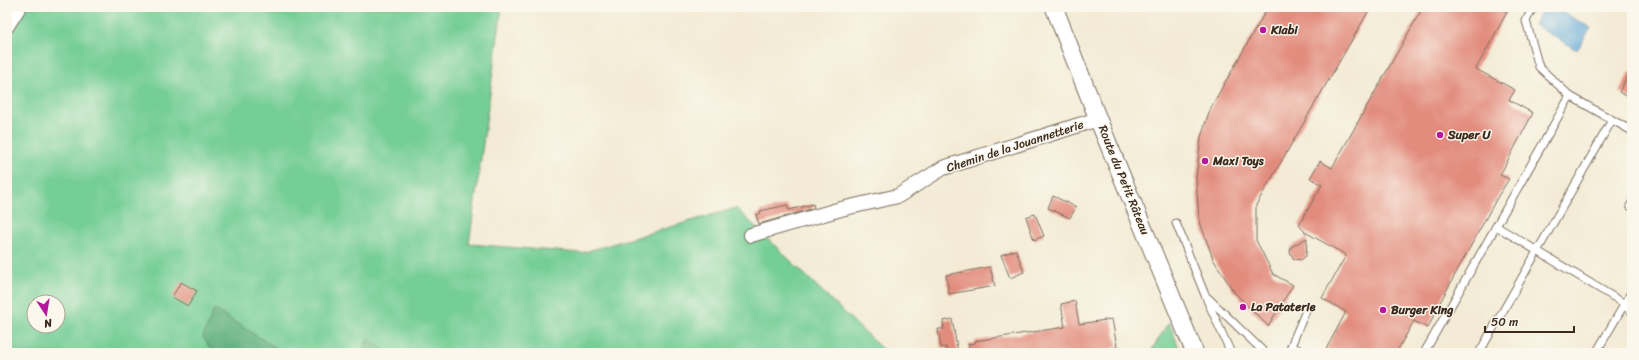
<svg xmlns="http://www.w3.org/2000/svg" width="1639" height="360" font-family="Sriracha,sans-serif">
<rect width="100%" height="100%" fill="#fbf7ec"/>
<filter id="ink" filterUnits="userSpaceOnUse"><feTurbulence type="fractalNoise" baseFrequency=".025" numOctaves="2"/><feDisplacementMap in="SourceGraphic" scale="8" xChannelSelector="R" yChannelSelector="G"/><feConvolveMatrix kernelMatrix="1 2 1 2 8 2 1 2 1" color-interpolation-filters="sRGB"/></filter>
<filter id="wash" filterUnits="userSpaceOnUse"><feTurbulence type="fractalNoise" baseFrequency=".012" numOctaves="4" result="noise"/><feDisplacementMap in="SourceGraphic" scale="16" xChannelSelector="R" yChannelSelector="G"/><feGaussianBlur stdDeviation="0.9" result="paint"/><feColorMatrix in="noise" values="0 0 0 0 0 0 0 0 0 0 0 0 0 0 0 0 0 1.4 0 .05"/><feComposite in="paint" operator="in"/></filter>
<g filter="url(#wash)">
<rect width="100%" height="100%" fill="#f3ebd5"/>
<g fill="#75ce95" stroke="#587c5a" fill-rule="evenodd">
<path d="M7,7H502L469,244L581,253L736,208L886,353H7ZM34,302H58V326H34Z"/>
<path d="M1169,322L1181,353H1150Z"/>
</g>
<g fill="#60b17e" stroke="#4e6e4e">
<path d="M214,309L284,353H213L203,337Z"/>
<path d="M368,339L388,353H361Z"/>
</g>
<path fill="#61a9d8" stroke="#4e6a7b" d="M1544,7H1554L1591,28L1577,50L1534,25Z"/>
<g id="blocks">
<g fill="#e28c7d">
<path d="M1268,7H1371L1256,205V240L1273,274L1293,285L1268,326L1234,292L1213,259L1199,219L1196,179L1201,137L1210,109Z"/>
<path d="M1423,7H1498L1507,12L1476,69L1515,90L1509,100L1533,113L1500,175L1509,179L1498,196L1438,306L1428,328L1414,321L1396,353H1324L1346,312L1322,298L1346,255L1305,232L1299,225L1322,185L1310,178L1320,161L1332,168Z"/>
<path d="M1632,68V99L1619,92Z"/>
<path d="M1053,196L1076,207L1070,218L1048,208Z"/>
<path d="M813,204L814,208L759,224L756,215L761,213L760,211L787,205L789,210Z"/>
<path d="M1035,214L1044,236L1034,240L1026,217Z"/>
<path d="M1307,238L1306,256L1301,260L1294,259L1290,253L1291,247Z"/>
<path d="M1016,250L1024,272L1010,278L1001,255Z"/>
<path d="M990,267L995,286L949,294L946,275Z"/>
<path d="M181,282L197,291L188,306L172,297Z"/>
<path d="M1075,301L1079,324L1112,319L1117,347L1093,353H970L968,344L975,343V341L1065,327L1061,304Z"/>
<path d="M952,319L958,353H947L946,347L941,348L938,329H944L943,321Z"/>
</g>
</g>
</g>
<g filter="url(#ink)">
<use href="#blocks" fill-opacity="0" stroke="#7b6e5e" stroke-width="1"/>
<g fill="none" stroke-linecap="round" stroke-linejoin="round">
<defs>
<g id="service">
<path d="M1533,7L1526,21L1539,67L1570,96L1632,131"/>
<path d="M1632,203L1630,206L1632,207"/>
<path d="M1176,223L1205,295L1265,353"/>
<path d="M1496,226L1625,304"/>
<path d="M1207,300L1231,353"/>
<path d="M1623,306L1632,311"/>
<path d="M1306,353L1291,346L1307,308"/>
<path d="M1424,353L1570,96"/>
<path d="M1479,353L1612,120"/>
<path d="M1596,353L1632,291"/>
</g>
<g id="minor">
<path d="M7,26L19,7"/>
<path d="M751,235L841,209L898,196L943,168L1098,119"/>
</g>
<path id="tertiary" d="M1054,7L1098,119L1195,353"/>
</defs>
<use href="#service" stroke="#7b6e5e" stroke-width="9"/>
<use href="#minor" stroke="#7b6e5e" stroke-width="16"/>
<use href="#tertiary" stroke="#7b6e5e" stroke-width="19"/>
<use href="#service" stroke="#fff" stroke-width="7"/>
<use href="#minor" stroke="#fff" stroke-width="14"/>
<use href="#tertiary" stroke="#fff" stroke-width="17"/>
</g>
</g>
<g fill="#b5179e" stroke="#fbf7ec" stroke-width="1.5">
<circle cx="1263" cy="30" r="4"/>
<circle cx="1440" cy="135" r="4"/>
<circle cx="1205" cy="161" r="4"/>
<circle cx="1243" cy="307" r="4"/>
<circle cx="1383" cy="310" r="4"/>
</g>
<g text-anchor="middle" stroke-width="3" stroke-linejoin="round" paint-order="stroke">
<g font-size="12" font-weight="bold" fill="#3b2a1e" stroke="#fbf7ec" text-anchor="start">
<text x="1271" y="34">Kiabi</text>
<text x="1448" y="139">Super U</text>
<text x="1213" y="165">Maxi Toys</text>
<text x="1251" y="311">La Pataterie</text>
<text x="1391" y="314">Burger King</text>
</g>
<g font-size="12" fill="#3b2a1e" stroke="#fbf7ec">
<text transform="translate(1015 146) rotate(-18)" y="4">Chemin de la Jouannetterie</text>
<text transform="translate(1124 180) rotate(68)" y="4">Route du Petit Râteau</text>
</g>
</g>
<rect width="1639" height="360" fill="none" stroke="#fbf7ec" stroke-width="24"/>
<g transform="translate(46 314) rotate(168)"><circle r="19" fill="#fbf7ec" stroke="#aea59a"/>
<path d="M0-3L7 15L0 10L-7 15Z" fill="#b5179e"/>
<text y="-6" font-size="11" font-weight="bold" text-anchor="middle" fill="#3b2a1e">N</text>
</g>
<path d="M1485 326v6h89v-6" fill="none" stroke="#3b2a1e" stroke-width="2"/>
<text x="1491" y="326" font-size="12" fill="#3b2a1e" stroke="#fbf7ec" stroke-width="3" paint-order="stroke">50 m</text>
</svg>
